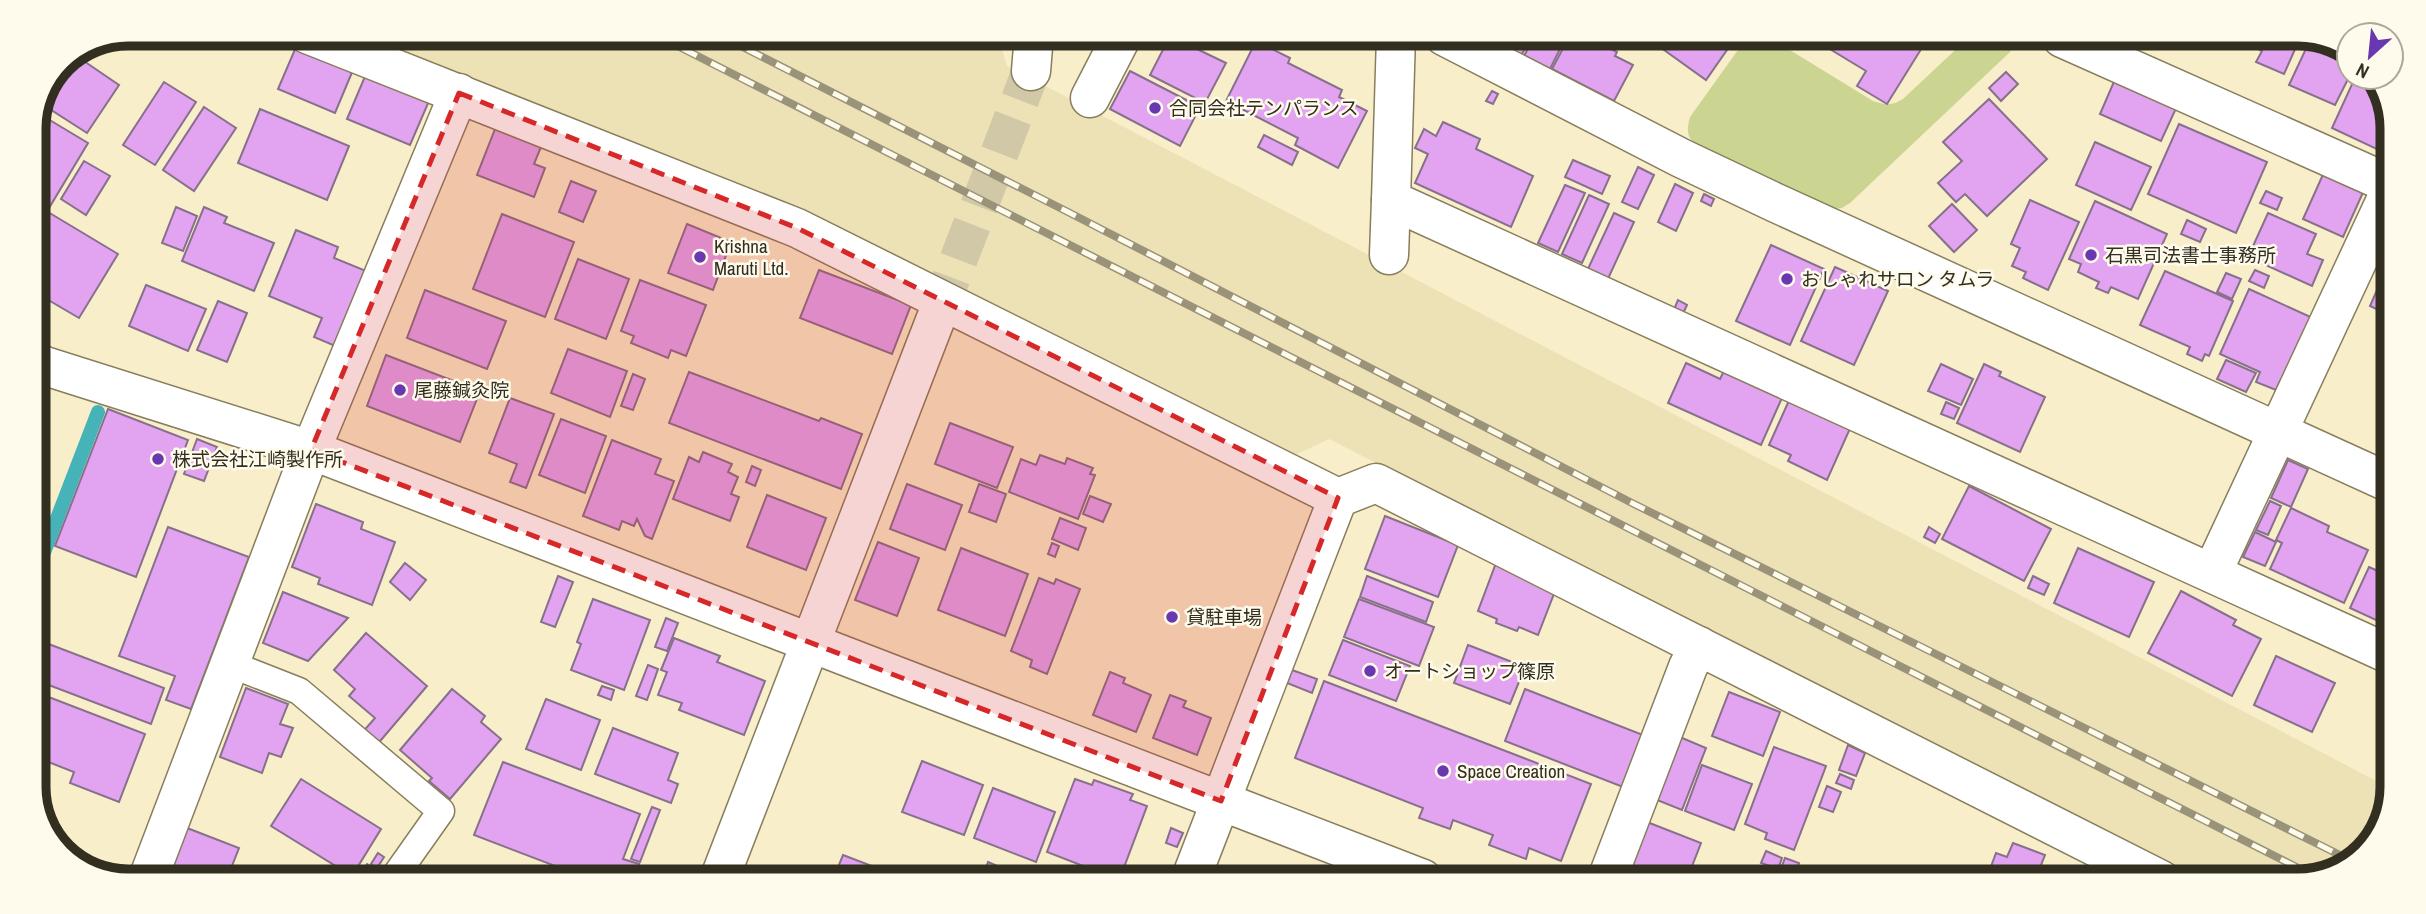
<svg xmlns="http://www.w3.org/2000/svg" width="2426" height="914" font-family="'Archivo Narrow','Noto Sans JP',sans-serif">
<rect width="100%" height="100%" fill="#f8eec9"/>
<path fill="#ede1b6" d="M353,34L993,35L1000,43L1007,66L2388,787V817L2355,861L2299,881H2200L1329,439L1291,457Z"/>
<path fill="#ccd491" d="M1751,37L1772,39L1873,101C1885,105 1892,106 1903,99L1968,38L2016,39L2010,52L1850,203L1842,208L1833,209L1699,148C1687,138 1686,132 1690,117L1743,43Z"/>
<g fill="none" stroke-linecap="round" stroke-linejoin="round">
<path stroke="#45b3b7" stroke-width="14" d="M33,581L98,412"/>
</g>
<g fill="#e2a4f0" stroke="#86708b" stroke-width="2">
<path d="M1170,36L1226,63L1205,103L1150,75Z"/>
<path d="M1213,36H1241L1235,47Z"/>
<path d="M1483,36L1531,37L1521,56Z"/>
<path d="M1534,37H1566L1550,69L1524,56Z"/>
<path d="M1569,37H1600L1611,42L1609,48L1617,52L1615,56L1633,65L1614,101L1552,69Z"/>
<path d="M1646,37H1736L1706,80Z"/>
<path d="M1810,37H1928V38L1887,104L1857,86L1866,71Z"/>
<path d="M2241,38H2300L2284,74L2256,62L2262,51L2240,40Z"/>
<path d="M2311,38H2329L2349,53V77L2335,105L2289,85Z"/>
<path d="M1256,41L1290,58L1288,63L1342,90L1339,97L1367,111L1338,168L1295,145L1298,138L1226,101Z"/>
<path d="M296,47L353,70L335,113L278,89Z"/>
<path d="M75,55L119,85L87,133L42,104L61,61Z"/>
<path d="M1130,71L1200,107L1180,146L1110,109Z"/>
<path d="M2006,72L2018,84L2001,101L1989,88Z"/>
<path d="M366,74L429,101L410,145L347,119Z"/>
<path d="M2116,77L2178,104L2161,141L2100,114Z"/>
<path d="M164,82L196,102L155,165L123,145Z"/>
<path d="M2353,82L2383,97L2393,121L2392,131L2383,152L2332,128Z"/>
<path d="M1492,91L1498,94L1493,104L1486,101Z"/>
<path d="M1989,99L2047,159L1987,216L1965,194L1956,202L1938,183L1962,161L1943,142Z"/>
<path d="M204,107L236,128L194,191L163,170Z"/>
<path d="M260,109L349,146L327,200L238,163Z"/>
<path d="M38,113L88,143L49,208L33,198V122Z"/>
<path d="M1443,122L1480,139L1476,149L1533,176L1511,227L1415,183L1428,154L1415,148L1424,129L1436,136Z"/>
<path d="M2179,124L2267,162L2236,233L2148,194Z"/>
<path d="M495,129L541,147L534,164L545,168L534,197L477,175Z"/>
<path d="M1264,135L1298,152L1292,165L1258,147Z"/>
<path d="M2095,142L2151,167L2131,210L2076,185Z"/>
<path d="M1573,160L1610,176L1602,194L1565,177Z"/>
<path d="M84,161L110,176L86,215L61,199Z"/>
<path d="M1638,167L1654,175L1638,209L1622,202Z"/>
<path d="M2325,170L2365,188L2343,237L2303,219Z"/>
<path d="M571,181L596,191L583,222L559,212Z"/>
<path d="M1675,184L1693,193L1676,231L1658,222Z"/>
<path d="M1565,185L1585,193L1558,252L1538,243Z"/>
<path d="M2266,191L2282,198L2277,210L2260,203Z"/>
<path d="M1704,194L1714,199L1711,206L1701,201Z"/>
<path d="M1589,195L1609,204L1582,263L1562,254Z"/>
<path d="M2030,200L2079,222L2048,290L2023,278L2026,272L2012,266L2020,248L2011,244Z"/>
<path d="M2095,201L2167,234L2138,299L2111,287L2108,293L2096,288L2099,282L2078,272L2081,264L2069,259Z"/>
<path d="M33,203L118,254L79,318L33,291Z"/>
<path d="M1952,204L1977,230L1954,252L1929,226Z"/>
<path d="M176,207L197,216L183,251L162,243Z"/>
<path d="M204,207L227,217L224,223L274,243L254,291L182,261Z"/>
<path d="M1614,213L1634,222L1607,281L1587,271Z"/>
<path d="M2268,213L2316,234L2307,254L2323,260L2312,286L2248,257Z"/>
<path d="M502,214L574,242L545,317L473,289Z"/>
<path d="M2187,220L2206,229L2200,242L2181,234Z"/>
<path d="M687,224L731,242L713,290L668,273Z"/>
<path d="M296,230L338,247L334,258L371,273L340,348L314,337L322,318L269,296Z"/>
<path d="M1771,245L1824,269L1790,345L1736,321Z"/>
<path d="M2392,256L2391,316L2370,306Z"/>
<path d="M578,259L629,279L606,339L555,319Z"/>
<path d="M1835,267L1888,291L1854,365L1801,341Z"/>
<path d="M819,270L911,305L892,354L800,318Z"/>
<path d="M2255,270L2269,276L2264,288L2249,281Z"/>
<path d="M2165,271L2233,301L2209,356L2205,354L2202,361L2187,354L2190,347L2140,325Z"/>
<path d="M2226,273L2241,279L2232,299L2217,292Z"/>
<path d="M640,280L706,305L686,356L671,350L668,358L631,343L634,336L621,331Z"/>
<path d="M146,285L206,309L188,351L129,326Z"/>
<path d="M2249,289L2315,319L2286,384L2280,381L2276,390L2256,382L2260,372L2220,354Z"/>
<path d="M425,290L506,321L487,369L407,338Z"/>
<path d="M1678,300L1687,305L1682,316L1673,312Z"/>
<path d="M218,301L247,313L227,362L197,350Z"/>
<path d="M568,349L627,371L610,417L551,393Z"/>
<path d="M386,355L480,391L460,442L367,406Z"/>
<path d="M2226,360L2256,373L2246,392L2217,379Z"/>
<path d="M1686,363L1720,379L1727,365L1785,391L1761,445L1668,403Z"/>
<path d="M1941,364L1973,379L1961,405L1928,391Z"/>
<path d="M1984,364L2001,372L1999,376L2045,397L2020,452L1957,423Z"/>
<path d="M689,372L819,421L821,418L862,434L841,489L669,423Z"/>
<path d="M633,374L645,379L633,410L621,406Z"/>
<path d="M1791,396L1852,424L1827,480L1788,461L1791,455L1769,445Z"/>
<path d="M510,398L554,414L526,488L510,482L517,464L489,453Z"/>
<path d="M1946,402L1959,408L1954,419L1941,414Z"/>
<path d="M108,409L188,440L136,577L55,546Z"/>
<path d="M561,419L606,436L585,493L539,475Z"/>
<path d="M950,423L1013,447L997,488L935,464Z"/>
<path d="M197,439L217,447L204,481L184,474Z"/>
<path d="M612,440L661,459L655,474L674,481L652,539L645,536L637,519L634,526L622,521L619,530L583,516Z"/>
<path d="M703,452L732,464L728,472L738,477L731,494L739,497L730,521L673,499L689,457L699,462Z"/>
<path d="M1040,455L1065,464L1067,458L1093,468L1090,474L1095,475L1078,519L1009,492L1021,459L1036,465Z"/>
<path d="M2288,460L2308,469L2291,507L2271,498Z"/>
<path d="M33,462L48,468L33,505Z"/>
<path d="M752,466L761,470L755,486L746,482Z"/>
<path d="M907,484L962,505L945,550L890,529Z"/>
<path d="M979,484L1006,494L996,522L969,512Z"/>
<path d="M1969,486L2051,529L2024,581L1942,539Z"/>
<path d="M767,495L826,518L806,570L747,547Z"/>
<path d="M1090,496L1111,504L1103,522L1083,514Z"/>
<path d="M2270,501L2281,506L2268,535L2256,530Z"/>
<path d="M316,504L363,522L361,529L395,542L372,605L318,584L320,578L292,567Z"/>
<path d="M2291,508L2329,526L2327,532L2368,550L2344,603L2270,569L2282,543L2276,540Z"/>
<path d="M1385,516L1458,545L1438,597L1365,569Z"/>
<path d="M1060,518L1086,528L1078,550L1052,539Z"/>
<path d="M2390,526L2389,551L2380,546Z"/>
<path d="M168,527L249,557L191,709L166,700L175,676L119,656Z"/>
<path d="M1929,527L1940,534L1935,543L1924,537Z"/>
<path d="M2255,532L2276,542L2265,566L2243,557Z"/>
<path d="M878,542L919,558L897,616L855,600Z"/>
<path d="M1052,543L1059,546L1055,557L1048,554Z"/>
<path d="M961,548L1028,574L1005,636L938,610Z"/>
<path d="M2078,548L2154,582L2129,637L2054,603Z"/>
<path d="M405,563L426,580L410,600L390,582Z"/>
<path d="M1496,563L1557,586L1538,635L1519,627L1517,631L1496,623L1497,619L1478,611Z"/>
<path d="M2369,567L2389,576V626L2350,608Z"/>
<path d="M558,576L573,582L555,627L541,622Z"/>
<path d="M1367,576L1433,602L1426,622L1360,597Z"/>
<path d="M2033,576L2049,584L2044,595L2028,588Z"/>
<path d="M1039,578L1054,584L1056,579L1080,589L1047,674L1030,667L1032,660L1011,651Z"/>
<path d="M2181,591L2236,620L2233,625L2261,639L2232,696L2148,653Z"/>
<path d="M283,592L348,618L308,661L263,643Z"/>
<path d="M593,599L650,620L624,690L571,670L581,644L577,642Z"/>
<path d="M1359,599L1434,627L1419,666L1344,637Z"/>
<path d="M666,618L678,623L667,651L655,647Z"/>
<path d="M366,633L427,686L375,747L360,735L375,718L349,696L355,689L334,670Z"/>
<path d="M33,638L164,688L151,724L33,679Z"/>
<path d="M674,638L720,656L717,662L765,681L744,735L679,710L682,703L658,695L667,672L661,670Z"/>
<path d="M1343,640L1410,666L1396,701L1329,675Z"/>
<path d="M1468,645L1525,667L1510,704L1454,683Z"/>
<path d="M2276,656L2335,683L2312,732L2254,705Z"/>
<path d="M648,665L658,669L647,700L636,696Z"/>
<path d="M1292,670L1317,679L1312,693L1287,683Z"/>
<path d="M1110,672L1125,678L1123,683L1151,695L1136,732L1093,715Z"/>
<path d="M1324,681L1591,784L1561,861L1529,848L1526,859L1489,845L1493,835L1453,820L1450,829L1419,818L1423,808L1295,758Z"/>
<path d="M602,686L614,690L611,700L598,695Z"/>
<path d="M246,688L288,704L280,724L293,728L281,757L269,753L262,773L220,757Z"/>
<path d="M452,689L485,716L481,722L501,739L450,799L429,781L432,778L400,750Z"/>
<path d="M1525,689L1643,735L1623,787L1505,741Z"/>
<path d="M33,691L145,734L119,802L70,783L74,772L33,756Z"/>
<path d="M1729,692L1780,712L1763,756L1712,736Z"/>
<path d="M1170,695L1186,701L1183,707L1211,718L1197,755L1153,738Z"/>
<path d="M546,699L600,720L581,770L526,749Z"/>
<path d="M613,728L678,753L668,780L678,784L671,803L595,774Z"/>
<path d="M1675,735L1706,748L1682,810L1652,798Z"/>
<path d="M1848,745L1865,753L1856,776L1839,770Z"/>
<path d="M1774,747L1826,766L1794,850L1765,839L1767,833L1745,824Z"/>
<path d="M922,761L983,785L964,835L902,812Z"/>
<path d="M503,762L640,814L623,859L639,864L635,877H584L474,835Z"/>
<path d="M1702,765L1752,784L1734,830L1685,811Z"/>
<path d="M1840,774L1854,780L1851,789L1836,783Z"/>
<path d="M301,779L381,829L352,876L271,826Z"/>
<path d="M1075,779L1092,785L1094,780L1133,794L1130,800L1147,806L1120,878H1114L1047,852Z"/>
<path d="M1827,786L1841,792L1833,812L1819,807Z"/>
<path d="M993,788L1055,812L1036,862L974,838Z"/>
<path d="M652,807L660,810L640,862L631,859Z"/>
<path d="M1647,822L1701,843L1687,879H1625Z"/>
<path d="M187,828L239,848L228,876H169Z"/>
<path d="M1171,828L1183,833L1177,847L1166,843Z"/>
<path d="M2013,843L2045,855L2035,880H1986L1996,853L2007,857Z"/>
<path d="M1766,851L1782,858L1778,869L1761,863Z"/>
<path d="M378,853L384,857L377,868L371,864Z"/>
<path d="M843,855L895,875L898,869L919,878L834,877Z"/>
<path d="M1785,858L1799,863L1794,877L1780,871Z"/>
<path d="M988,862L1002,868L999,878L984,874Z"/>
<path d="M367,864L377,870L373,876H359Z"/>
<path d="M2046,869L2074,880H2042Z"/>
</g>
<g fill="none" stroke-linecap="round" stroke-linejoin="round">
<path stroke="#d0c8a7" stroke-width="38" stroke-dasharray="38 19" stroke-linecap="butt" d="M938,313L1031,71"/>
<defs>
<path id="service" d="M230,664L299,691L441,811L395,876"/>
<g id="minor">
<path d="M307,34L797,228L1338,498L1376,483L2161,880"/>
<path d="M1028,35L1033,47L1031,71"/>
<path d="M1396,36L1391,200L2389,654"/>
<path d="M1444,36L1681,158L1776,203L2390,483"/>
<path d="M2062,38L2392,185"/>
<path d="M1090,98L1122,36"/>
<path d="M1389,255L1391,200"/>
<path d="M2212,573L2392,187"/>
<path d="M149,876L311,450L459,93"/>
<path d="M720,877L938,313"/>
<path d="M1191,878L1338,498"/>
<path d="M1607,879L1688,667L1699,646"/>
</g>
<path id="tertiary" d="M33,360L45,366L311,450L1423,879"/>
</defs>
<use href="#service" stroke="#877e5d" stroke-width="29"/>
<use href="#minor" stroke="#877e5d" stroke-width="41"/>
<use href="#tertiary" stroke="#877e5d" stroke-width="41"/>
<use href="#service" stroke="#fff" stroke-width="26"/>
<use href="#minor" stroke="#fff" stroke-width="38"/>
<use href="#tertiary" stroke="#fff" stroke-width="38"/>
<defs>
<g id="rail">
<path d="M654,34L2314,876"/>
<path d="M719,35L1068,212L1632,503L2354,862"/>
</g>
</defs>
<use href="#rail" stroke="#9a9379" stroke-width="8"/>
<use href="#rail" stroke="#fffbec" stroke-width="5" stroke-dasharray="16" stroke-linecap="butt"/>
</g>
<path fill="#d62828" fill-opacity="0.2" stroke="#d62828" stroke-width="5" stroke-dasharray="14 9" stroke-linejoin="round" d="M459,93L797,228L1338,498L1221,801L311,450Z"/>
<g fill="#6938b0" stroke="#fffbec" stroke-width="2.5">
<circle cx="1155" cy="108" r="7"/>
<circle cx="2091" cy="255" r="7"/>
<circle cx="700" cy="257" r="7"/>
<circle cx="1787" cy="279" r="7"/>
<circle cx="400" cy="390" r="7"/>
<circle cx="158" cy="459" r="7"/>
<circle cx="1172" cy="617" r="7"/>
<circle cx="1370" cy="671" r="7"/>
<circle cx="1443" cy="771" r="7"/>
</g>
<g text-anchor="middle" stroke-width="5" stroke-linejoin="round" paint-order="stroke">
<g font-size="19" fill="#322e20" stroke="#fffbec" text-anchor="start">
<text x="1169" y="115">合同会社テンパランス</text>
<text x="714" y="253">Krishna<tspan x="714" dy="22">Maruti Ltd.</tspan></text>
<text x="2105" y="262">石黒司法書士事務所</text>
<text x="1801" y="286">おしゃれサロン タムラ</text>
<text x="414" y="397">尾藤鍼灸院</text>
<text x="172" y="466">株式会社江崎製作所</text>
<text x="1186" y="624">貸駐車場</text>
<text x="1384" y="678">オートショップ篠原</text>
<text x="1457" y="778">Space Creation</text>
</g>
</g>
<path d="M0 0H2426V914H0ZM128 46H2298A82 82 0 0 1 2380 128V787A82 82 0 0 1 2298 869H128A82 82 0 0 1 46 787V128A82 82 0 0 1 128 46Z" fill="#fffbec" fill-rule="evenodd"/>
<path fill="none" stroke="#322e20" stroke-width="9" d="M128 46H2298A82 82 0 0 1 2380 128V787A82 82 0 0 1 2298 869H128A82 82 0 0 1 46 787V128A82 82 0 0 1 128 46Z"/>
<g transform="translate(2370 56) rotate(207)"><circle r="33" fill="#fffbec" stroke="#ada99a" stroke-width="2"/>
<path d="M0-5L12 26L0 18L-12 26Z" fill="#6938b0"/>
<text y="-10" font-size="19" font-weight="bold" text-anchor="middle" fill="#322e20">N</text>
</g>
</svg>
